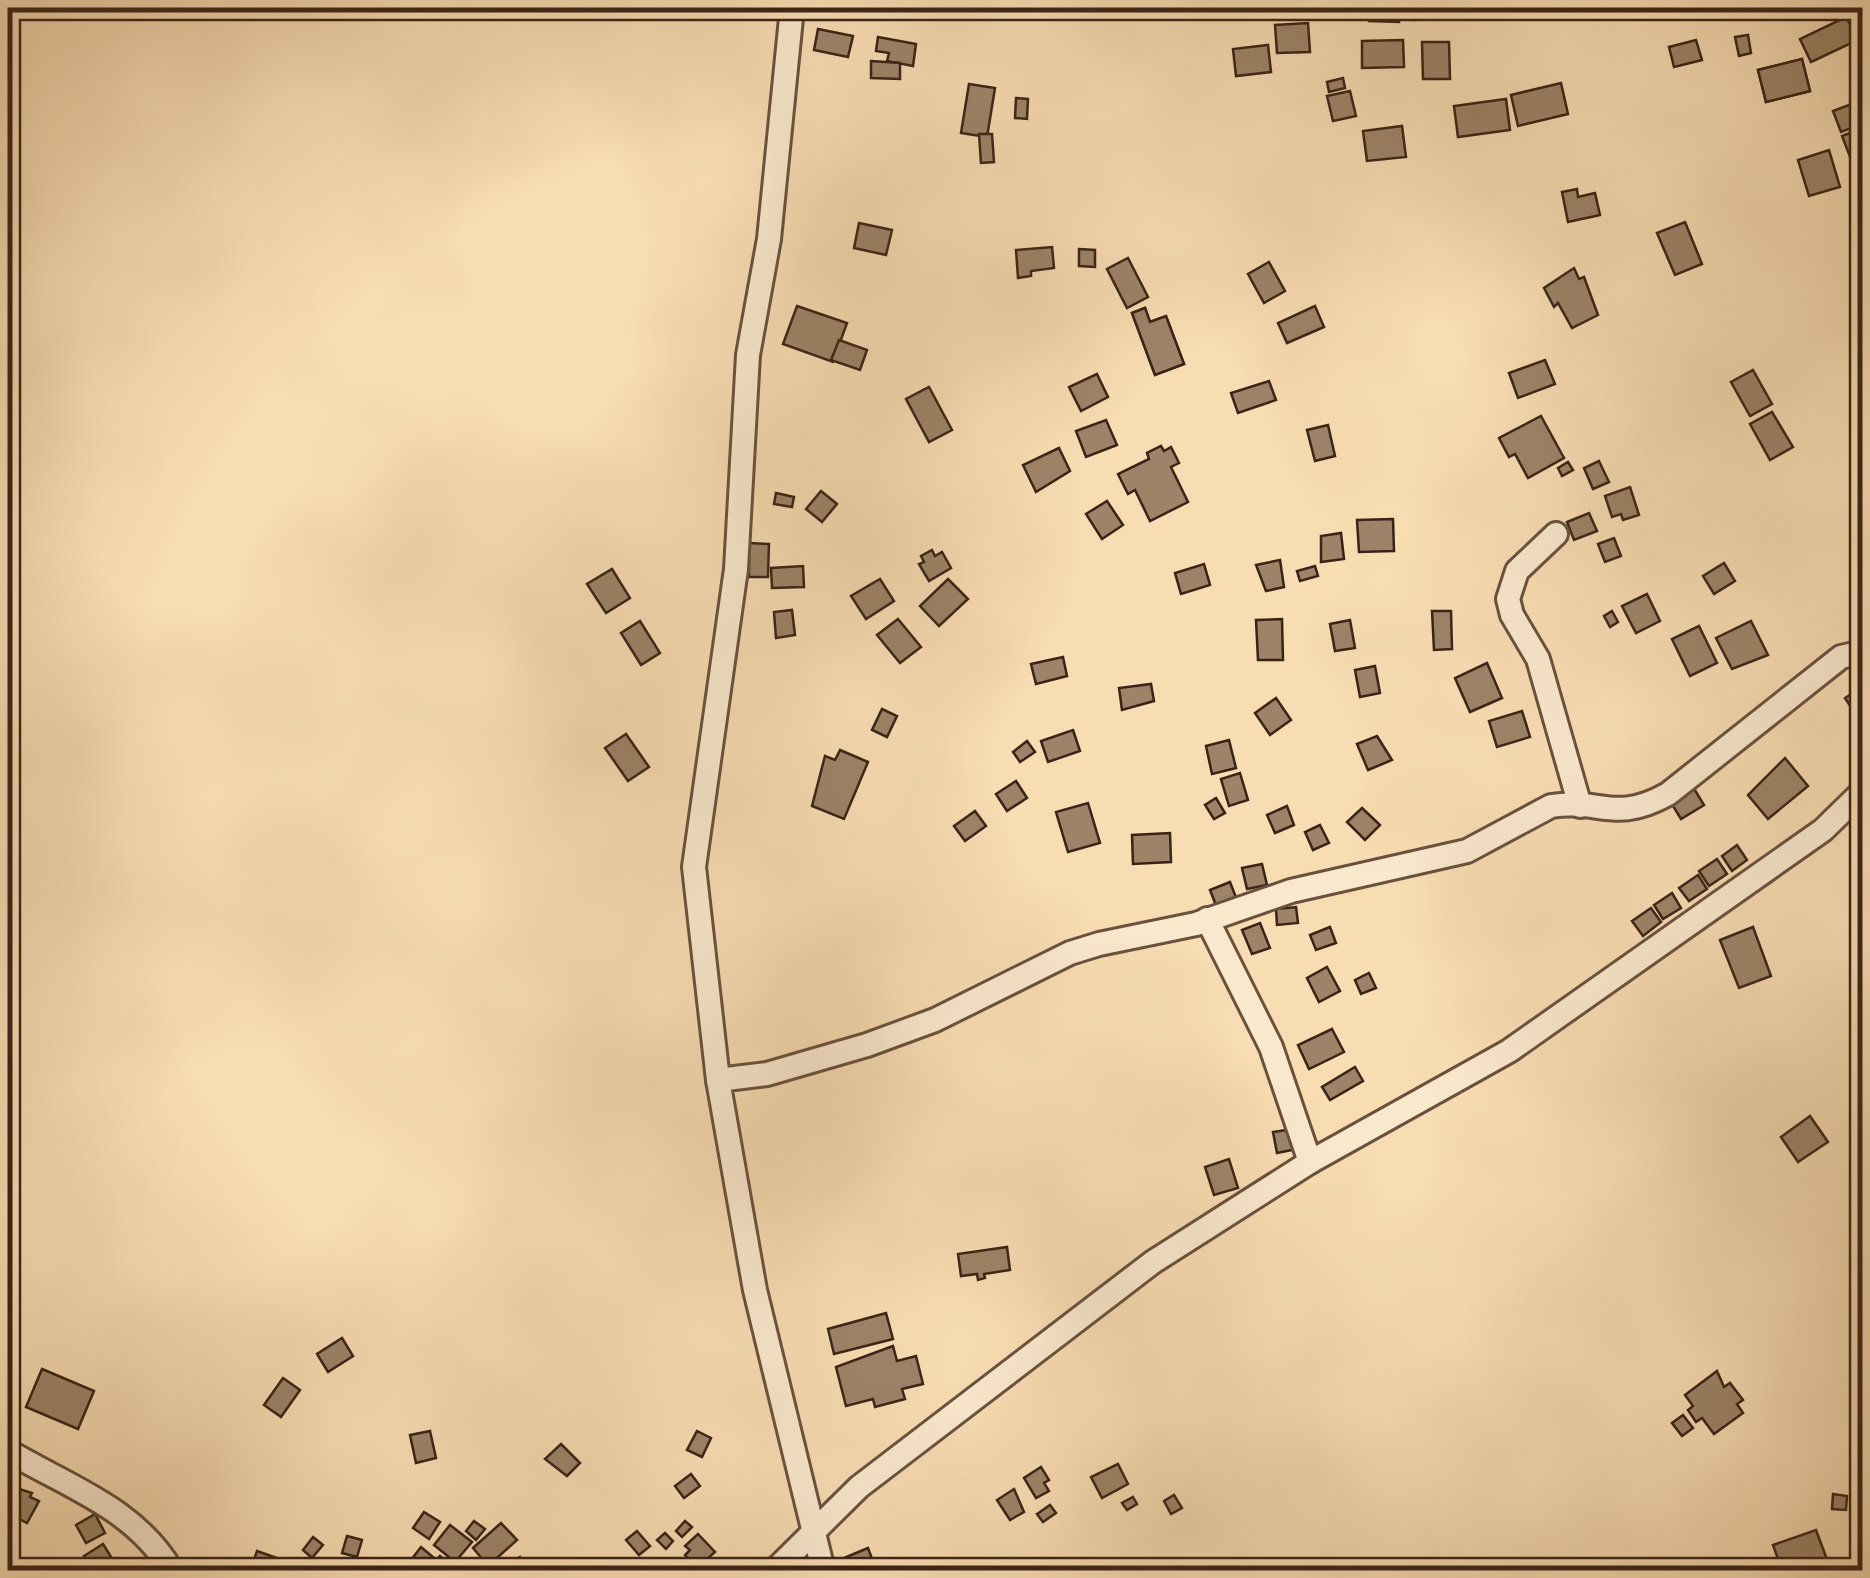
<svg xmlns="http://www.w3.org/2000/svg" width="1870" height="1578" font-family="Vollkorn,serif">
<rect width="100%" height="100%" fill="#f8dcb2"/>
<filter id="stains"><feTurbulence type="fractalNoise" baseFrequency=".002" numOctaves="4"/><feColorMatrix values="0 0 0 0 .2 0 0 0 0 .09 0 0 0 0 .02 0 0 0 .5 -.17"/></filter>
<radialGradient id="worn" r=".72"><stop offset=".6" stop-color="#630" stop-opacity="0"/><stop offset="1" stop-color="#630" stop-opacity=".3"/></radialGradient>
<g fill="#9d8368" stroke="#3b2317" stroke-width="2.5">
<path d="M1369,8H1400L1399,22L1369,21Z"/>
<path d="M1412,8H1437V19L1413,20Z"/>
<path d="M1846,17L1858,40L1811,62L1800,39Z"/>
<path d="M1308,23L1310,52L1277,53L1275,25Z"/>
<path d="M818,29L853,36L848,57L814,50Z"/>
<path d="M1748,35L1751,53L1739,56L1735,37Z"/>
<path d="M878,37L916,44L913,66L887,61L889,53L876,51Z"/>
<path d="M1403,40L1404,67L1362,68V41Z"/>
<path d="M1696,40L1702,60L1674,67L1669,47Z"/>
<path d="M1422,42H1449L1450,79H1423Z"/>
<path d="M1268,45L1271,72L1236,76L1233,49Z"/>
<path d="M1802,59L1810,91L1766,102L1758,70Z"/>
<path d="M1802,59L1810,91L1766,102L1758,70Z"/>
<path d="M871,61L900,63V79L871,78Z"/>
<path d="M1343,78L1345,88L1329,92L1327,82Z"/>
<path d="M1561,83L1568,114L1518,126L1511,95Z"/>
<path d="M969,84L995,88L987,137L961,133Z"/>
<path d="M1350,91L1356,116L1333,121L1327,96Z"/>
<path d="M1016,98L1028,99L1027,119L1015,118Z"/>
<path d="M1506,99L1510,130L1458,137L1454,106Z"/>
<path d="M1857,102L1862,124L1841,132L1833,111Z"/>
<path d="M1402,126L1406,157L1367,161L1363,131Z"/>
<path d="M1862,128V178L1859,180L1842,136Z"/>
<path d="M979,134H992L994,162L981,163Z"/>
<path d="M1829,150L1840,187L1809,196L1798,160Z"/>
<path d="M1577,189L1578,197L1595,193L1600,215L1568,222L1562,192Z"/>
<path d="M1685,222L1702,264L1675,275L1657,233Z"/>
<path d="M859,223L892,230L886,255L854,248Z"/>
<path d="M1052,247L1054,268L1031,271V276L1018,278L1016,250Z"/>
<path d="M1079,249L1095,250V267L1079,266Z"/>
<path d="M1128,258L1148,297L1127,308L1107,269Z"/>
<path d="M1269,262L1285,291L1264,303L1248,274Z"/>
<path d="M1574,268L1579,279L1584,277L1598,315L1572,328L1558,303L1554,307L1544,288Z"/>
<path d="M797,306L847,323L833,362L783,344Z"/>
<path d="M1315,306L1324,327L1287,343L1278,323Z"/>
<path d="M1145,308L1150,322L1166,316L1184,364L1155,375L1132,313Z"/>
<path d="M1145,308L1150,322L1166,316L1184,364L1155,375L1132,313Z"/>
<path d="M839,340L867,350L860,370L831,360Z"/>
<path d="M1545,360L1555,384L1518,398L1509,373Z"/>
<path d="M1753,370L1772,404L1750,416L1731,382Z"/>
<path d="M1097,374L1108,397L1081,411L1069,387Z"/>
<path d="M1269,381L1276,400L1238,413L1231,393Z"/>
<path d="M929,387L952,430L929,442L906,399Z"/>
<path d="M1772,412L1793,447L1770,460L1750,424Z"/>
<path d="M1541,416L1564,458L1528,478L1515,454L1509,457L1499,438Z"/>
<path d="M1106,420L1117,445L1086,457L1076,431Z"/>
<path d="M1328,425L1335,456L1315,461L1307,430Z"/>
<path d="M1161,446L1164,451L1171,447L1179,463L1171,467L1188,502L1150,521L1135,490L1128,494L1118,474L1149,459L1147,453Z"/>
<path d="M1059,448L1070,471L1036,492L1023,465Z"/>
<path d="M1599,461L1609,482L1593,489L1584,468Z"/>
<path d="M1568,462L1573,470L1562,476L1558,468Z"/>
<path d="M1630,487L1639,515L1623,520L1621,514L1612,517L1605,496Z"/>
<path d="M821,491L837,504L822,522L806,509Z"/>
<path d="M776,493L794,497L792,507L774,504Z"/>
<path d="M1107,501L1123,525L1102,539L1086,514Z"/>
<path d="M1589,513L1597,531L1574,540L1567,522Z"/>
<path d="M1393,519L1394,551L1359,552L1357,520Z"/>
<path d="M1341,533L1344,559L1321,562V536Z"/>
<path d="M1614,538L1621,556L1605,562L1598,544Z"/>
<path d="M749,543L769,544L768,577H749Z"/>
<path d="M932,550L935,556L942,552L951,568L929,581L919,564L924,562L921,556Z"/>
<path d="M1280,560L1284,587L1266,591L1256,565Z"/>
<path d="M1724,563L1735,581L1714,594L1703,576Z"/>
<path d="M1204,564L1210,585L1181,594L1175,573Z"/>
<path d="M803,566L804,587L772,588L771,568Z"/>
<path d="M1315,566L1318,576L1300,581L1297,571Z"/>
<path d="M612,569L630,598L606,613L587,584Z"/>
<path d="M880,579L894,601L866,619L851,596Z"/>
<path d="M948,579L968,599L939,626L920,606Z"/>
<path d="M1647,594L1660,621L1636,633L1622,606Z"/>
<path d="M792,610L795,635L776,638L774,612Z"/>
<path d="M1432,611H1451L1452,649L1434,650Z"/>
<path d="M1612,611L1618,622L1610,627L1604,616Z"/>
<path d="M898,619L921,647L900,663L877,635Z"/>
<path d="M1282,619L1283,660H1258L1256,620Z"/>
<path d="M1350,620L1355,648L1335,651L1330,624Z"/>
<path d="M640,621L660,653L641,665L621,633Z"/>
<path d="M1751,621L1768,655L1732,669L1716,638Z"/>
<path d="M1699,626L1717,663L1690,676L1672,639Z"/>
<path d="M1063,657L1067,676L1036,684L1031,664Z"/>
<path d="M1487,663L1502,698L1470,712L1455,678Z"/>
<path d="M1375,666L1380,693L1360,697L1355,670Z"/>
<path d="M1151,684L1154,701L1122,710L1119,688Z"/>
<path d="M1862,687V711L1856,715L1845,698Z"/>
<path d="M1276,698L1291,720L1270,735L1255,713Z"/>
<path d="M882,709L897,716L887,737L872,730Z"/>
<path d="M1522,711L1530,737L1497,747L1489,721Z"/>
<path d="M1073,730L1080,751L1048,762L1041,741Z"/>
<path d="M626,734L649,767L628,781L605,748Z"/>
<path d="M1377,736L1392,760L1368,770L1357,744Z"/>
<path d="M1229,740L1236,768L1212,774L1206,746Z"/>
<path d="M1027,741L1035,752L1020,762L1013,752Z"/>
<path d="M840,750L868,762L844,819L812,806L825,756L835,760Z"/>
<path d="M1785,758L1808,786L1768,819L1748,795Z"/>
<path d="M1240,773L1248,800L1229,806L1221,779Z"/>
<path d="M1016,781L1027,798L1007,811L996,794Z"/>
<path d="M1693,787L1704,805L1681,819L1670,801Z"/>
<path d="M1216,798L1225,813L1214,819L1205,805Z"/>
<path d="M1088,803L1100,843L1068,852L1056,812Z"/>
<path d="M1287,806L1294,825L1275,833L1267,815Z"/>
<path d="M1362,808L1380,825L1365,840L1347,822Z"/>
<path d="M975,811L986,826L965,841L954,826Z"/>
<path d="M1320,825L1329,843L1313,850L1305,832Z"/>
<path d="M1170,833L1171,862L1133,864L1132,835Z"/>
<path d="M1737,845L1747,860L1732,871L1722,856Z"/>
<path d="M1717,859L1727,874L1709,886L1699,871Z"/>
<path d="M1262,864L1267,885L1247,889L1242,868Z"/>
<path d="M1698,875L1707,889L1689,901L1679,888Z"/>
<path d="M1230,882L1237,900L1217,908L1210,890Z"/>
<path d="M1672,893L1681,908L1663,919L1654,905Z"/>
<path d="M1296,907L1298,923L1277,925L1276,909Z"/>
<path d="M1651,908L1661,922L1643,936L1632,921Z"/>
<path d="M1260,923L1270,948L1252,954L1242,930Z"/>
<path d="M1330,927L1336,943L1316,950L1310,935Z"/>
<path d="M1753,927L1771,976L1739,988L1720,940Z"/>
<path d="M1327,967L1340,991L1319,1002L1307,978Z"/>
<path d="M1369,973L1376,988L1361,994L1355,980Z"/>
<path d="M1332,1029L1344,1052L1309,1069L1298,1045Z"/>
<path d="M1355,1067L1363,1081L1330,1100L1322,1087Z"/>
<path d="M1810,1116L1828,1142L1798,1162L1781,1137Z"/>
<path d="M1293,1129L1297,1149L1277,1153L1273,1132Z"/>
<path d="M1229,1159L1238,1188L1214,1195L1205,1167Z"/>
<path d="M1007,1247L1010,1270L984,1274L985,1278L978,1280L977,1274L961,1276L958,1254Z"/>
<path d="M886,1313L893,1339L834,1354L828,1329Z"/>
<path d="M342,1338L353,1356L328,1372L317,1354Z"/>
<path d="M893,1346L897,1361L916,1356L923,1384L902,1389L905,1399L875,1407L873,1399L846,1406L836,1367Z"/>
<path d="M42,1369L94,1391L78,1429L26,1407Z"/>
<path d="M1717,1371L1724,1387L1730,1383L1743,1400L1737,1404L1743,1413L1714,1434L1702,1418L1696,1422L1688,1410L1693,1406L1685,1395Z"/>
<path d="M283,1378L300,1390L281,1417L264,1405Z"/>
<path d="M1683,1415L1693,1428L1682,1436L1672,1423Z"/>
<path d="M430,1431L436,1458L416,1463L410,1435Z"/>
<path d="M697,1431L711,1438L702,1457L687,1450Z"/>
<path d="M561,1444L580,1463L567,1476L545,1459Z"/>
<path d="M1118,1464L1128,1484L1102,1498L1091,1477Z"/>
<path d="M1041,1467L1049,1480L1044,1483L1049,1491L1036,1498L1024,1478Z"/>
<path d="M691,1474L700,1486L684,1498L675,1486Z"/>
<path d="M10,1486L32,1493L30,1497L39,1501L27,1523L8,1513Z"/>
<path d="M1014,1489L1024,1512L1010,1520L997,1500Z"/>
<path d="M1833,1494L1847,1496L1846,1510L1832,1509Z"/>
<path d="M1174,1495L1182,1508L1171,1514L1164,1501Z"/>
<path d="M1133,1497L1137,1504L1127,1510L1122,1503Z"/>
<path d="M1050,1505L1056,1513L1043,1522L1037,1514Z"/>
<path d="M424,1512L440,1522L429,1539L413,1528Z"/>
<path d="M95,1514L105,1533L86,1543L76,1525Z"/>
<path d="M474,1521L485,1529L476,1540L466,1531Z"/>
<path d="M685,1521L692,1527L682,1537L676,1531Z"/>
<path d="M501,1523L517,1540L488,1566L473,1548Z"/>
<path d="M450,1525L472,1542L455,1562L434,1545Z"/>
<path d="M8,1529L17,1532L10,1562L8,1561Z"/>
<path d="M1816,1530L1831,1570H1782L1773,1545Z"/>
<path d="M637,1531L650,1546L639,1555L626,1540Z"/>
<path d="M665,1533L673,1541L666,1549L657,1540Z"/>
<path d="M698,1534L715,1552L697,1568L685,1555L690,1550L685,1546Z"/>
<path d="M347,1536L362,1540L357,1557L342,1553Z"/>
<path d="M313,1537L323,1545L312,1558L303,1550Z"/>
<path d="M103,1544L113,1560L94,1570L84,1556Z"/>
<path d="M421,1547L434,1558L424,1570L411,1560Z"/>
<path d="M868,1548L875,1567L848,1570L844,1558Z"/>
<path d="M257,1551L277,1558L273,1570L251,1569Z"/>
<path d="M440,1556L452,1566L448,1570L433,1564Z"/>
<path d="M520,1557L531,1570H502Z"/>
</g>
<g fill="none" stroke-linecap="round" stroke-linejoin="round">
<defs>
<g id="minor">
<path d="M792,8L769,239L748,355L736,569L694,867L718,1080L755,1290L823,1570"/>
<path d="M1556,534L1517,571L1508,599L1512,615L1538,659L1580,806"/>
<path d="M1207,919L1271,1047L1310,1162"/>
<path d="M718,1080L767,1074L867,1045L935,1020L1070,953L1099,944L1196,924L1291,891L1467,851L1551,806C1601,798 1614,824 1668,794L1841,657L1862,652"/>
<path d="M8,1451C66,1486 135,1508 171,1570"/>
<path d="M775,1570L859,1487L1153,1262L1310,1162L1509,1051L1823,830L1862,792"/>
</g>
</defs>
<use href="#minor" stroke="#6a513e" stroke-width="28"/>
<use href="#minor" stroke="#fae8cd" stroke-width="22"/>
</g>
<rect width="1870" height="1578" fill="none" stroke="#f8dcb2" stroke-width="40"/>
<rect x="10" y="10" width="1850" height="1558" fill="none" stroke="#3b2317" stroke-width="5"/>
<rect x="20" y="20" width="1830" height="1538" fill="none" stroke="#3b2317" stroke-width="2.5"/>
<rect width="100%" height="100%" filter="url(#stains)"/>
<rect width="100%" height="100%" fill="url(#worn)"/>
</svg>
